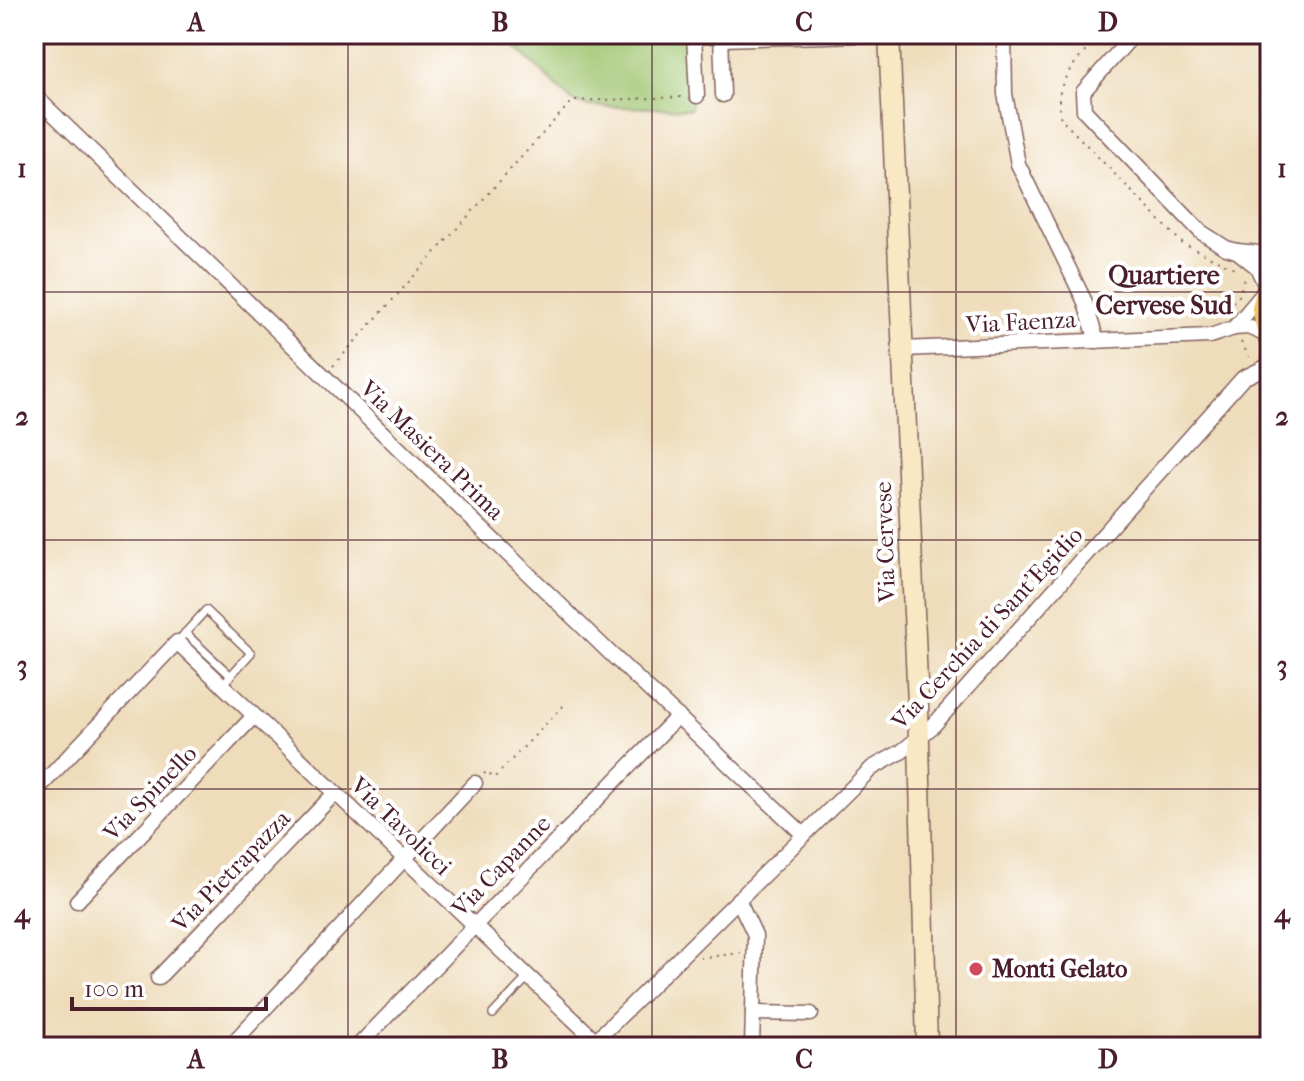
<svg xmlns="http://www.w3.org/2000/svg" width="1304" height="1081" font-family="'IM FELL French Canon',serif">
<rect width="100%" height="100%" fill="#fff"/>
<filter id="ink" filterUnits="userSpaceOnUse"><feTurbulence type="fractalNoise" baseFrequency=".0125" numOctaves="2"/><feDisplacementMap in="SourceGraphic" scale="16" xChannelSelector="R" yChannelSelector="G"/><feConvolveMatrix kernelMatrix="1 2 1 2 8 2 1 2 1" color-interpolation-filters="sRGB"/></filter>
<filter id="wash" filterUnits="userSpaceOnUse"><feTurbulence type="fractalNoise" baseFrequency=".006" numOctaves="4" result="noise"/><feDisplacementMap in="SourceGraphic" scale="32" xChannelSelector="R" yChannelSelector="G"/><feGaussianBlur stdDeviation="1.8" result="paint"/><feColorMatrix in="noise" values="0 0 0 0 0 0 0 0 0 0 0 0 0 0 0 0 0 1.4 0 .05"/><feComposite in="paint" operator="in"/></filter>
<g filter="url(#wash)">
<rect width="100%" height="100%" fill="#eedcba"/>
<path fill="#a0c671" stroke="#75724e" stroke-width="2" d="M503,34H689L691,109L588,106L572,101Z"/>
</g>
<g filter="url(#ink)">
<g fill="none" stroke-linecap="round" stroke-linejoin="round">
<defs>
<g id="service">
<path d="M695,40L720,39"/>
<path d="M185,633L230,675"/>
<path d="M177,642L206,610L251,653L222,685"/>
<path d="M493,1014L528,977"/>
</g>
<g id="minor">
<path d="M694,34L697,96"/>
<path d="M721,34L723,95"/>
<path d="M1004,34L1005,94L1018,164L1084,300L1097,341"/>
<path d="M1134,34L1083,92L1084,110L1201,232L1226,248L1237,251"/>
<path d="M721,39L861,35"/>
<path d="M34,95L612,655L803,834"/>
<path d="M1269,336L1248,327L1234,328L1267,289L1257,267L1237,251L1270,254"/>
<path d="M903,349L1210,336L1234,328"/>
<path d="M34,793L177,642L595,1040"/>
<path d="M738,899L755,935L752,1047"/>
<path d="M77,901L254,716"/>
<path d="M158,978L335,793"/>
<path d="M753,1013L811,1014"/>
<path d="M230,1046L475,783"/>
<path d="M357,1047L678,716"/>
<path d="M589,1047L872,768L901,752L932,727L1243,378L1270,365"/>
</g>
<path id="secondary" d="M889,34L918,705L927,1047"/>
<path id="primary" d="M1270,283L1263,308L1270,338"/>
</defs>
<use href="#service" stroke="#83615d" stroke-width="10"/>
<use href="#minor" stroke="#83615d" stroke-width="17"/>
<use href="#secondary" stroke="#83615d" stroke-width="23"/>
<use href="#primary" stroke="#83615d" stroke-width="25"/>
<g stroke="#83615d" stroke-width="2" stroke-dasharray="2 6" stroke-linecap="butt">
<path d="M1102,34C1078,60 1051,81 1061,119L1183,244L1234,268"/>
<path d="M1228,314L1225,309L1239,296L1245,277"/>
<path d="M1241,342L1249,357"/>
<path d="M333,366L572,101L684,97"/>
<path d="M484,774L487,771L494,778L566,703"/>
<path d="M700,958L741,953"/>
</g>
<use href="#service" stroke="#fff" stroke-width="7"/>
<use href="#minor" stroke="#fff" stroke-width="14"/>
<use href="#secondary" stroke="#f8e8c3" stroke-width="20"/>
<use href="#primary" stroke="#eec569" stroke-width="22"/>
</g>
</g>
<path fill="none" stroke="#4a1f2b" stroke-width="2" stroke-opacity="0.55" d="M348,34V1047M652,34V1047M956,34V1047M34,292H1270M34,540H1270M34,789H1270"/>
<circle fill="#d1495b" stroke="#fff" stroke-width="3" cx="976" cy="969" r="8"/>
<g text-anchor="middle" stroke-width="8" stroke-linejoin="round" paint-order="stroke">
<g font-size="24" fill="#4a1f2b" stroke="#fff">
<text transform="translate(1021 322) rotate(-3)" y="8">Via Faenza</text>
<text transform="translate(432 450) rotate(44)" y="8">Via Masiera Prima</text>
<text transform="translate(885 542) rotate(-92)" y="8">Via Cervese</text>
<text transform="translate(987 628) rotate(-47)" y="8">Via Cerchia di Sant'Egidio</text>
<text transform="translate(150 793) rotate(-46)" y="8">Via Spinello</text>
<text transform="translate(401 826) rotate(44)" y="8">Via Tavolicci</text>
<text transform="translate(501 866) rotate(-46)" y="8">Via Capanne</text>
<text transform="translate(231 871) rotate(-46)" y="8">Via Pietrapazza</text>
</g>
<g font-size="24" font-weight="bold" fill="#4a1f2b" stroke="#fff" text-anchor="start">
<text x="992" y="977">Monti Gelato</text>
</g>
<g font-size="26" font-weight="bold" fill="#4a1f2b" stroke="#fff">
<text x="1164" y="284">Quartiere<tspan x="1164" dy="30">Cervese Sud</tspan></text>
</g>
</g>
<rect width="1304" height="1081" fill="none" stroke="#fff" stroke-width="88"/>
<path d="M72 997v12h194v-12" fill="none" stroke="#4a1f2b" stroke-width="4"/>
<text x="84" y="997" font-size="24" fill="#4a1f2b" stroke="#ffffff" stroke-width="6" paint-order="stroke">100 m</text>
<rect x="44" y="44" width="1216" height="993" fill="none" stroke="#4a1f2b" stroke-width="3"/>
<g font-size="26" text-anchor="middle" font-weight="bold" fill="#4a1f2b">
<text x="196" y="31">A</text>
<text x="500" y="31">B</text>
<text x="804" y="31">C</text>
<text x="1108" y="31">D</text>
<text x="22" y="177">1</text>
<text x="1282" y="177">1</text>
<text x="22" y="425">2</text>
<text x="1282" y="425">2</text>
<text x="22" y="674">3</text>
<text x="1282" y="674">3</text>
<text x="22" y="922">4</text>
<text x="1282" y="922">4</text>
<text x="196" y="1068">A</text>
<text x="500" y="1068">B</text>
<text x="804" y="1068">C</text>
<text x="1108" y="1068">D</text>
</g>
</svg>
